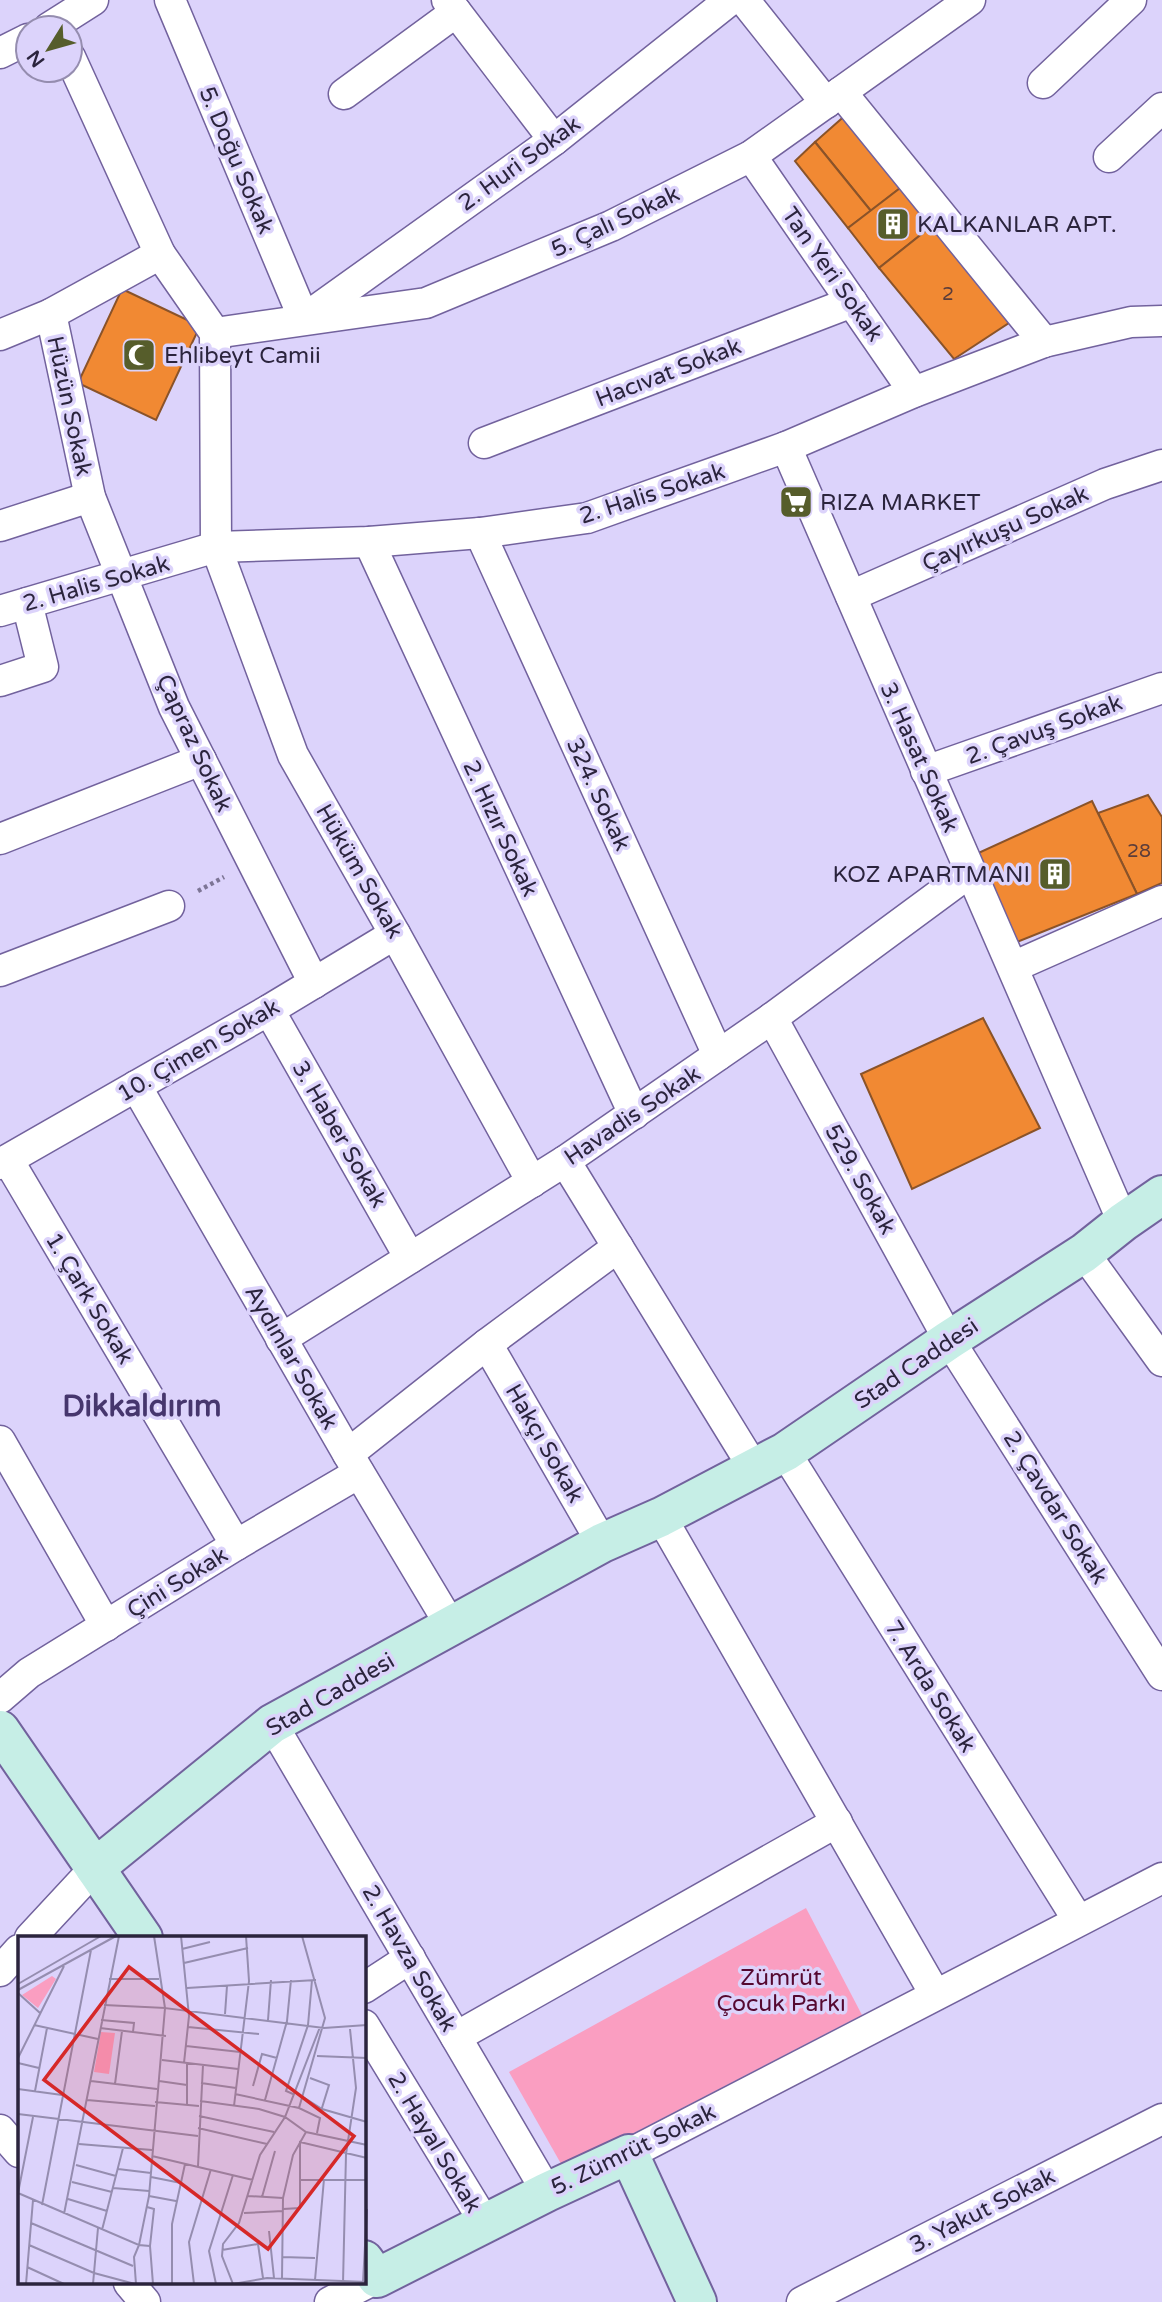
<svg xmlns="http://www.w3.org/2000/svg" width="1162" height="2302" font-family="'Varela Round',sans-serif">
<rect width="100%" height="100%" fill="#dcd3fb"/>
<path fill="#fa9ec1" d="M806,1908L862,2015L564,2169L509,2072Z"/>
<g fill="#f18933" stroke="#8a5329" stroke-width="2">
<path d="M848,113L908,182L871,211L815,142Z"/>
<path d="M815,142L871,211L848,228L795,161Z"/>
<path d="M908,182L938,221L879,268L848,228Z"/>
<path d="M938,221L1018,317L954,359L879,268Z"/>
<path d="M122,289L200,326L156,420L78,383Z"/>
<path d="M1148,795L1162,817V883L1137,894L1098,813Z"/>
<path d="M1092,801L1137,894L1017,942L974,855Z"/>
<path d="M983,1018L1040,1128L912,1189L861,1074Z"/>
</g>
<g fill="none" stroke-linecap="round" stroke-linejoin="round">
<defs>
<g id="street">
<path d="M170,0L304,319L554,140L730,0"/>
<path d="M447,0L554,140"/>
<path d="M744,0L826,103"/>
<path d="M49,28L93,0"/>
<path d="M0,53L28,39"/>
<path d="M70,57L160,254L215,333L216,547L293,755L395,934L532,1182"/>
<path d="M1043,83L1131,0"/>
<path d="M841,92L1044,342"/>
<path d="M344,94L456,12"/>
<path d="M751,156L914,392"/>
<path d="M1109,157L1162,108"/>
<path d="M160,254L51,314L90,497L174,707L314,983"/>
<path d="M215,333L426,303L611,226L751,156L970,0"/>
<path d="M0,335L51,314"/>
<path d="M484,443L852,302"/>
<path d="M786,447L1123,1222"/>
<path d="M0,526L90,497"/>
<path d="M480,533L718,1055"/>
<path d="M369,542L634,1114"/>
<path d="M851,596L1105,484L1162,465"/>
<path d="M0,611L216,547L369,542L480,533L587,518L786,447L914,392L1044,342L1131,322L1162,321"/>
<path d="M0,681L43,667L27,603"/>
<path d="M926,771L1162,688"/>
<path d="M0,839L201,760"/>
<path d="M1013,967L1162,901"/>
<path d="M0,971L169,906"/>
<path d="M269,1010L410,1258"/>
<path d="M772,1018L949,1340L1162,1675"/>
<path d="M136,1086L348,1454L451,1626"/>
<path d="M8,1160L236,1545"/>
<path d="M565,1161L755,1470"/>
<path d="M0,1164L269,1010L395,934"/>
<path d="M1084,1253L1162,1361"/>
<path d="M281,1339L565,1161L772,1018L970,872"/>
<path d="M487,1344L602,1543"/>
<path d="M0,1441L106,1626"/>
<path d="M785,1452L1078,1920"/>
<path d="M348,1454L487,1344L618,1247"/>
<path d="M661,1517L935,1994"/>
<path d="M0,1698L29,1673L236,1545L359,1473"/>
<path d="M272,1724L547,2192"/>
<path d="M30,1938L95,1868"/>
<path d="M0,1971L19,1950"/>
<path d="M364,1988L410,1958"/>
<path d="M364,2025L485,2223"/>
<path d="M456,2037L837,1822"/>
<path d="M0,2130L19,2152"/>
<path d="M629,2154L1162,1878"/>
<path d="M129,2283L145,2302"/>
<path d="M330,2302L377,2278"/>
<path d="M802,2302L1162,2119"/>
</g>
<g id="secondary">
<path d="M0,1730L95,1868L272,1724L602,1543L661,1517L785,1452L949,1340L1084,1253L1123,1222L1162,1195"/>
<path d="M95,1868L143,1938"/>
<path d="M364,2260L377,2278L547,2192L629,2154L697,2302"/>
</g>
</defs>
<use href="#street" stroke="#72629d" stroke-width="33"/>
<use href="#secondary" stroke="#72629d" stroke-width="42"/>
<path stroke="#7d7595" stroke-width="4.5" stroke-dasharray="3.5 3.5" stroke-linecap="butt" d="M198,891L224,877"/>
<use href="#street" stroke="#fff" stroke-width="30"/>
<use href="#secondary" stroke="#c6eee6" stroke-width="38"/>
</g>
<defs>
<symbol id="building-square" viewBox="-11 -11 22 22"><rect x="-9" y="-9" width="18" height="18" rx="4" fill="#565d2b" stroke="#dcd3fb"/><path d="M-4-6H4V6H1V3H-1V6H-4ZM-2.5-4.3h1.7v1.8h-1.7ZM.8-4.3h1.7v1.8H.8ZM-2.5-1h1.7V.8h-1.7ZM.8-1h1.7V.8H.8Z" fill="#fff"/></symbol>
<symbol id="mosque-square" viewBox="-11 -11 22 22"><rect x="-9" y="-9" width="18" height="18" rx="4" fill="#565d2b" stroke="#dcd3fb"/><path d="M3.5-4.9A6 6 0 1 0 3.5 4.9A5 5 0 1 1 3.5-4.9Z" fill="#fff"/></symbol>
<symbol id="supermarket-square" viewBox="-11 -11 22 22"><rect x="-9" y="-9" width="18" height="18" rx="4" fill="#565d2b" stroke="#dcd3fb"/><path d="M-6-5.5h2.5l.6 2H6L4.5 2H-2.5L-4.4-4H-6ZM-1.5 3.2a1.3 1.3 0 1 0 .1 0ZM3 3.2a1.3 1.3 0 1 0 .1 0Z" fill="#fff"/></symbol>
</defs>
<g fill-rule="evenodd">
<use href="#building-square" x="874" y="205" width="38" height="38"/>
<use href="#mosque-square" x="120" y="336" width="38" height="38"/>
<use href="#supermarket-square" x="777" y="483" width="38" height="38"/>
<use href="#building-square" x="1036" y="855" width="38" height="38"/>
</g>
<g text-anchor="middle" stroke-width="7" stroke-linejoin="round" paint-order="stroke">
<g font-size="19" fill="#5c3d3a">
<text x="948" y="300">2</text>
<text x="1139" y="857">28</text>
</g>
<g font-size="23" fill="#2b243d" stroke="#dcd3fb">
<text transform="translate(237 160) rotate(67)" y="8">5. Doğu Sokak</text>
<text transform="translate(519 163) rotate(-36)" y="8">2. Huri Sokak</text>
<text transform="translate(615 221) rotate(-25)" y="8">5. Çalı Sokak</text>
<text transform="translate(833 274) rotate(55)" y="8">Tan Yeri Sokak</text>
<text transform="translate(668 372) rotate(-21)" y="8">Hacıvat Sokak</text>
<text transform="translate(70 406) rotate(78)" y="8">Hüzün Sokak</text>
<text transform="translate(652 493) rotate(-18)" y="8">2. Halis Sokak</text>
<text transform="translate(1005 528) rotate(-24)" y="8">Çayırkuşu Sokak</text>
<text transform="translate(96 583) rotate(-16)" y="8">2. Halis Sokak</text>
<text transform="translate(1044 729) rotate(-20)" y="8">2. Çavuş Sokak</text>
<text transform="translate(195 743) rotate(65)" y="8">Çapraz Sokak</text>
<text transform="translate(920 757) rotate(66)" y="8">3. Hasat Sokak</text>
<text transform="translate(599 794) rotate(65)" y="8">324. Sokak</text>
<text transform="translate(501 828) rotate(65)" y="8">2. Hızır Sokak</text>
<text transform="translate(360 871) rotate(60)" y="8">Hüküm Sokak</text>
<text transform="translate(198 1050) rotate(-30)" y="8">10. Çimen Sokak</text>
<text transform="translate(632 1115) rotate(-34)" y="8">Havadis Sokak</text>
<text transform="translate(340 1134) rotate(60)" y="8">3. Haber Sokak</text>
<text transform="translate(861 1179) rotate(61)" y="8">529. Sokak</text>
<text transform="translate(90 1298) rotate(59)" y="8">1. Çark Sokak</text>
<text transform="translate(292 1357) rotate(60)" y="8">Aydınlar Sokak</text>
<text transform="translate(916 1363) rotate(-34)" y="8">Stad Caddesi</text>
<text transform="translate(545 1443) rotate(60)" y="8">Hakçı Sokak</text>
<text transform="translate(1056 1507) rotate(58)" y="8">2. Çavdar Sokak</text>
<text transform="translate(177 1582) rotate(-32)" y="8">Çini Sokak</text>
<text transform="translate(931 1686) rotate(58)" y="8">7. Arda Sokak</text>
<text transform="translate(330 1694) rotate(-30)" y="8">Stad Caddesi</text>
<text transform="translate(410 1958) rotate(60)" y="8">2. Havza Sokak</text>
<text transform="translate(435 2142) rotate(59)" y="8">2. Hayal Sokak</text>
<text transform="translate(633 2149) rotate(-26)" y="8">5. Zümrüt Sokak</text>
<text transform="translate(982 2210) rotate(-27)" y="8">3. Yakut Sokak</text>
</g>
<g font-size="23" fill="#2b243d" stroke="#dcd3fb" text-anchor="start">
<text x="917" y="232">KALKANLAR APT.</text>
<text x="164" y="363">Ehlibeyt Camii</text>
<text x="820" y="510">RIZA MARKET</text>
<text x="1030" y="882" text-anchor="end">KOZ APARTMANI</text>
</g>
<g font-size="23" fill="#550830" stroke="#dcd3fb">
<text x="781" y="1985">Zümrüt<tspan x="781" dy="26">Çocuk Parkı</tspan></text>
</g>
<g font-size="30" font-weight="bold" fill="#46366d" stroke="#dcd3fb">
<text x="142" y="1416">Dikkaldırım</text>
</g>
</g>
<g transform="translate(18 1936)">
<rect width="348" height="348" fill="#dcd3fb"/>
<path d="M34,40L38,43L20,72L4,59ZM83,96L97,97L91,138L76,136Z" fill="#fa9ec1"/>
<path fill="none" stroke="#958daf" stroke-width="2" d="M163,0L171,80L166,127M164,13L192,6M166,27L230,12M91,43H141M0,48L83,0M169,52L298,44M0,54L98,0M0,57L22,77M86,69L147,72L136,0M207,78L209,50M83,84L116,87L115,96M250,84L253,44M16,89L80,103M170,91L241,98M82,92L148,100M168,110L222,116M299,120L349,122M0,122L46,30M144,124L220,133M0,127L21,132M169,127V168M292,142L311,149L303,175M73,145L139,153M141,145L169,149M183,147L218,152M97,148L104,95M235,150L244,118L259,122M0,153L44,159M17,155L29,92M217,158L281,172L302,182L299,197M275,158L268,155L290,89L294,44M285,161L304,173L349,186M69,164L137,170M247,164L269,85L273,44M182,165L241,173L267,181L288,196L349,209M137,166L181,170M216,170L231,45L228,0M281,172L307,82L284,0M0,178L180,200M181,180L256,196M180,192L249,208M61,208L134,214M134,220L235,244M58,229L98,240M180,230L185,129M100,233L133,237M133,241L163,247M281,244H349M54,246L94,256M95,252L131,255M0,257L121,309L116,321L118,348M0,257L15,181M131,260L158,265M230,260L265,262M244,261L257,215M50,263L89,275M24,269L73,14M129,271L136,273L132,310L135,348M265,273L282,272V206L349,222M226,277L265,275M46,278L101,0M13,287L115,330M84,294L105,212M251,295L256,342M11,309L76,337L117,348M132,310L121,309L131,260L147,72L306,92L349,89M204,314L240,308L245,342M264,321L297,322M9,331L46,348M264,342L265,262L275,219L288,196M297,344L306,243M345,346L349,273M325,347L328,218L338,152L332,93M8,348L15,264M75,348L80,292M154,348V288L167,228M176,348L171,306L193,233M198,348L191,315L215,239M215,348L204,320L205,308L221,287L242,219L267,181L302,91M215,348L249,342L349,346"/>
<path fill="#d62828" fill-opacity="0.15" stroke="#d62828" stroke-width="3.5" d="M111,31L336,200L250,313L26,144Z"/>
<rect width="348" height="348" fill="none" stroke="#2b243d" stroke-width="3.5"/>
</g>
<g transform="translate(49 49) rotate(233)"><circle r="33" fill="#dcd3fb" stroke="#958daf" stroke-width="2"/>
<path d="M0-5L12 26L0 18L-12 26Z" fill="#565d2b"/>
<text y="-10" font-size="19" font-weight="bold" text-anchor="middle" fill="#2b243d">N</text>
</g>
</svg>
